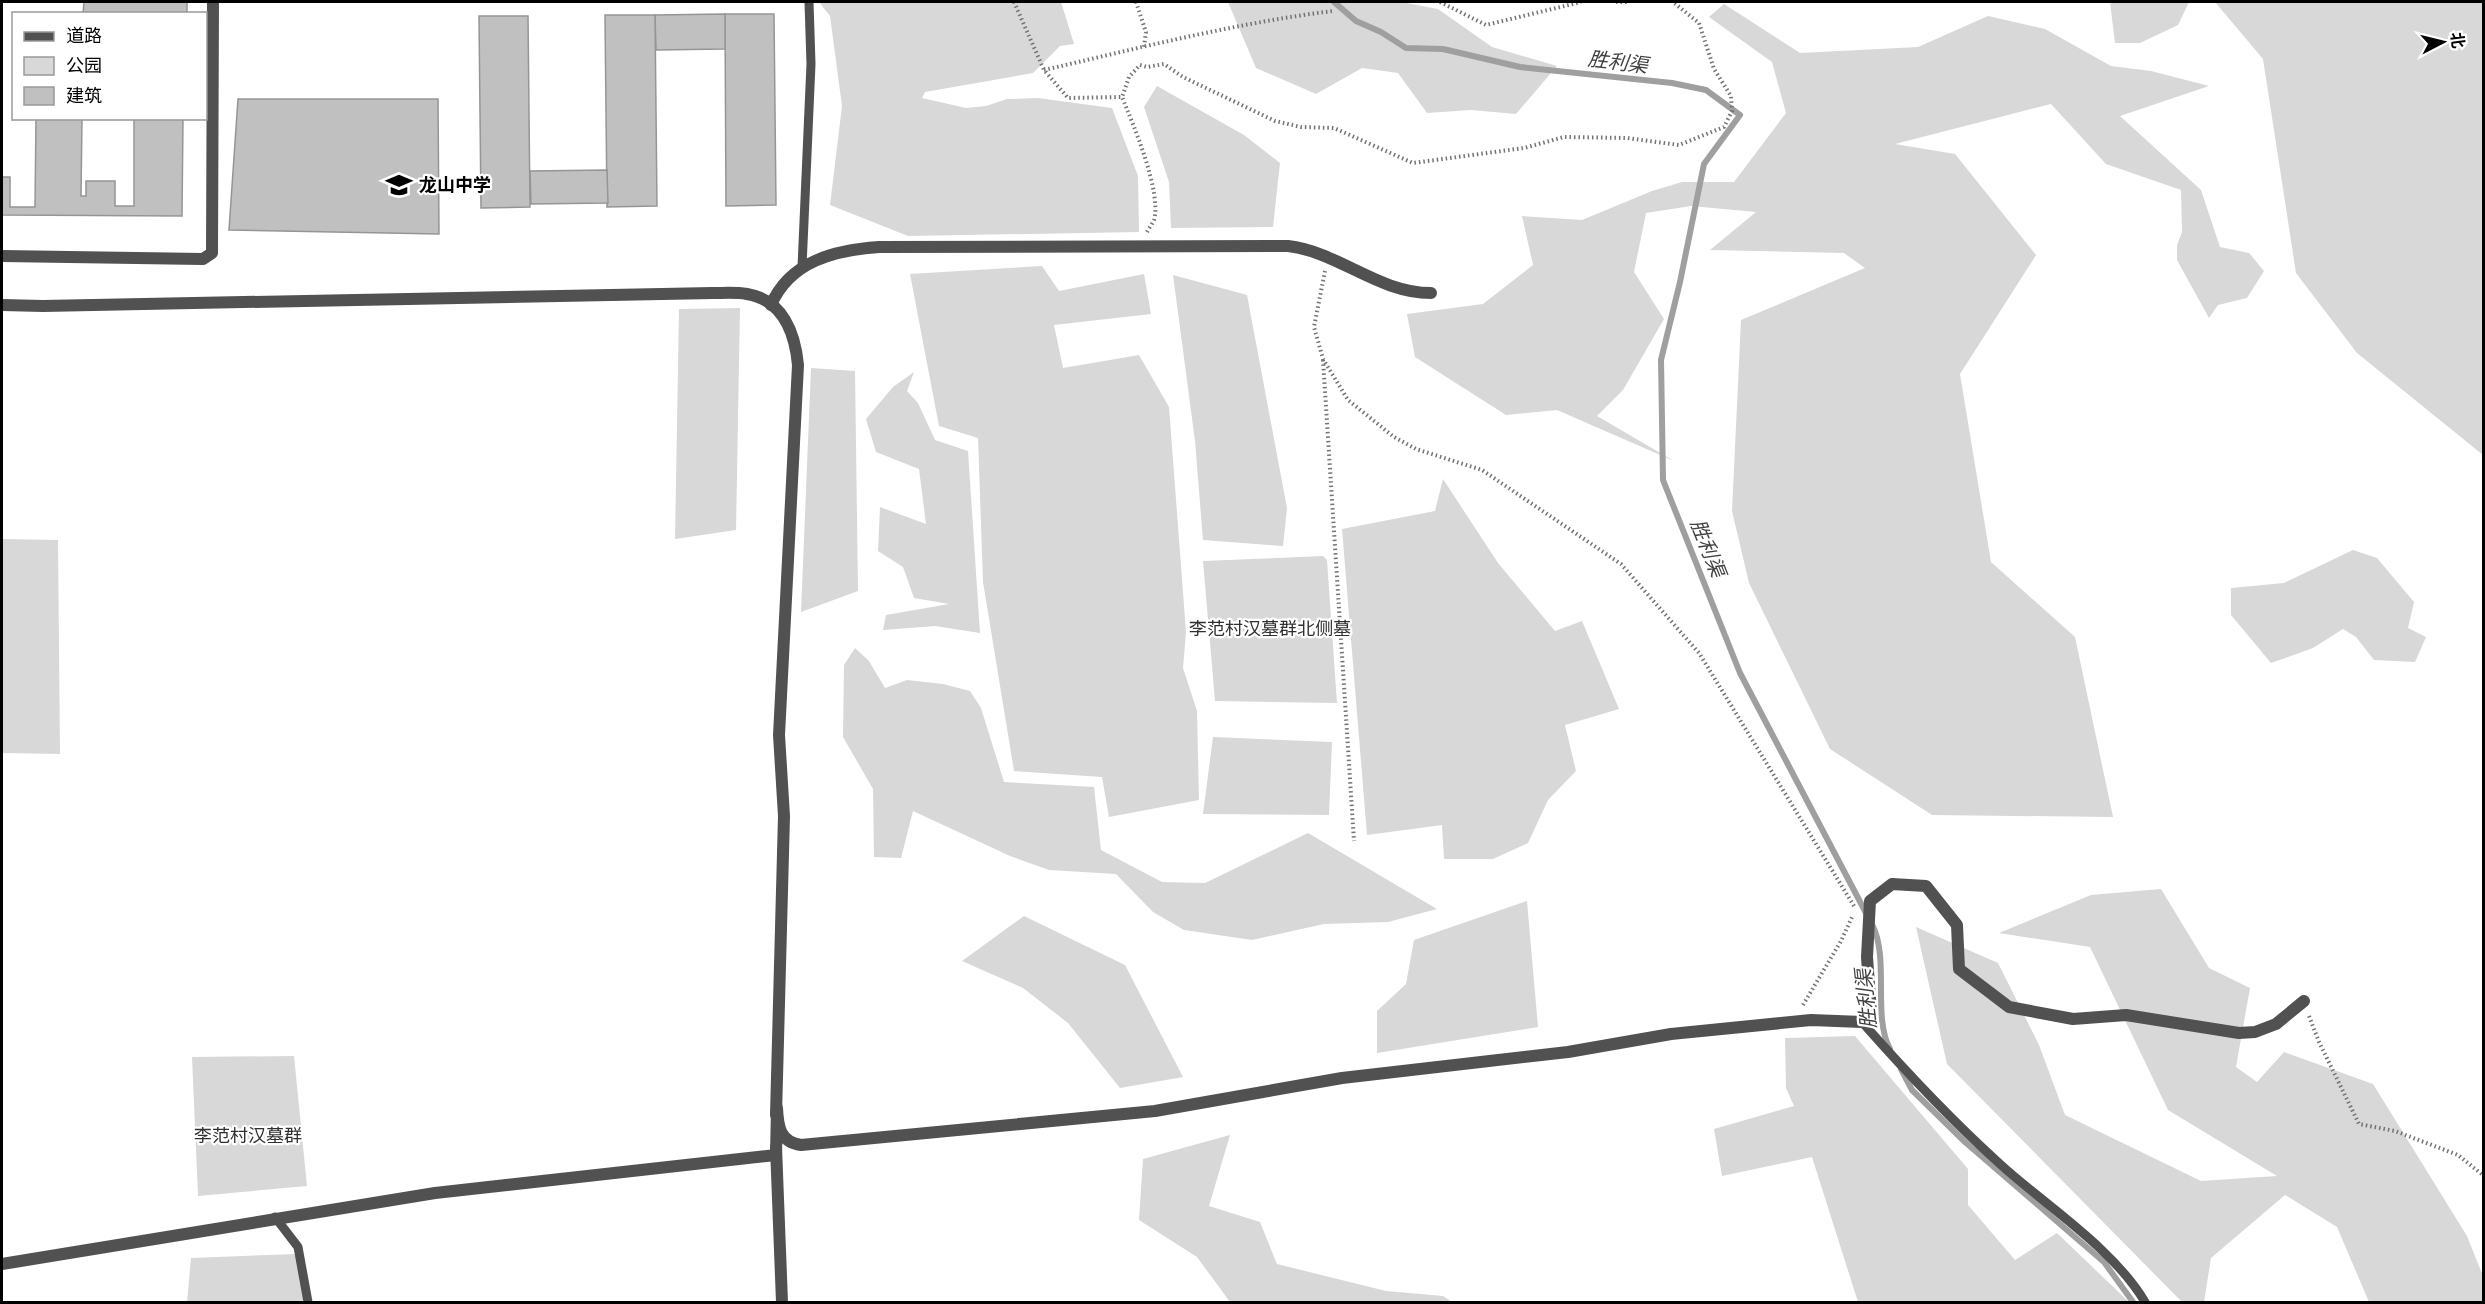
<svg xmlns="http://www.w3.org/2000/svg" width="2485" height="1304" viewBox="0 0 2485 1304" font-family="'Noto Sans','Noto Sans SC',sans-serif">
	<rect width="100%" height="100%" fill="#fff"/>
	<g fill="#d8d8d8">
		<polygon points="819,2 1061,2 1074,44 1060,46 1033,73 925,92 922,98 966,108 986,106 1007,99 1038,98 1112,108 1138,176 1139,232 908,236 830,205 842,106 830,16"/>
		<polygon points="1228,2 1401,2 1438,9 1492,47 1557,66 1516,114 1471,110 1427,113 1398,73 1362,68 1316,94 1256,68"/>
		<polygon points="2110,2 2189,2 2178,25 2140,43 2115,43"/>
		<polygon points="2215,2 2483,2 2483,455 2357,353 2296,273 2263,59"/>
		<polygon points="1724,4 1800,53 1918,47 1988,16 2045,29 2111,66 2151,71 2209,86 2120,116 2201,190 2220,247 2249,253 2264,271 2247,298 2218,305 2209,318 2177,260 2177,245 2182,232 2181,190 2106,164 2051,104 1895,144 1955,154 2036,255 1960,374 1991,562 2075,637 2113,817 1932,815 1830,749 1749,583 1732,511 1741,320 1865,268 1844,253 1710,250 1756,212 1691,206 1646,213 1634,272 1664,319 1623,390 1597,416 1674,461 1557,410 1506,415 1415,357 1407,314 1483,304 1533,265 1522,216 1582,220 1652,191 1682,182 1734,182 1786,113 1772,62 1709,17"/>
		<polygon points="1157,86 1244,135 1280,163 1273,227 1171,228 1169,182 1144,107"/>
		<polygon points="1042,266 1059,291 1144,274 1151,314 1054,325 1063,368 1139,355 1169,407 1186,632 1183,668 1197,711 1199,800 1109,817 1102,777 1014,771 983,582 978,438 939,426 910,274"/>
		<polygon points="1173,275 1247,295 1287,508 1283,546 1203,540 1195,441"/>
		<polygon points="740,308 736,530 675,539 679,309"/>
		<polygon points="811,368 855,371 858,591 801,612"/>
		<polygon points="914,372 907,391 918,403 935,440 968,451 980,633 935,626 883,630 886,615 949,604 914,598 903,567 878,551 880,507 926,524 919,469 876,452 866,419 893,387"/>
		<polygon points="1443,479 1498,563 1555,631 1582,621 1619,709 1565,725 1576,771 1548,800 1528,843 1493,859 1444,859 1442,825 1367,835 1342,529 1435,511"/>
		<polygon points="2,539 58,540 60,754 2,753"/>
		<polygon points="2353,550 2377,558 2414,602 2408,628 2426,637 2415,662 2374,660 2356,637 2343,629 2313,648 2271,663 2231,615 2231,588 2284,583"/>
		<polygon points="1323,556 1327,560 1337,703 1215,701 1203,561"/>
		<polygon points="855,648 869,661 885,688 907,680 943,684 970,691 981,708 1004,782 1094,787 1101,850 1162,882 1205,883 1308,833 1437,909 1388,922 1324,924 1252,940 1184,930 1153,912 1116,874 1049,870 1010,856 913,811 901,858 874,857 873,789 843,737 844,665"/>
		<polygon points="1213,737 1332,742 1329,815 1203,814"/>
		<polygon points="2161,889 2209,968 2250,988 2236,1067 2257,1082 2284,1052 2373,1084 2467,1236 2483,1276 2483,1302 2369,1302 2337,1227 2285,1195 2211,1258 2204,1302 2182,1302 1947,1064 1916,927 1998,963 2039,1045 2065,1115 2201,1181 2277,1176 2168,1110 2090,947 1999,933 2091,895"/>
		<polygon points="1527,901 1538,1027 1377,1053 1377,1011 1406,984 1414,940"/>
		<polygon points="1024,916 1125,965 1183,1077 1120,1088 1068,1023 1023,988 962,961"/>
		<polygon points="1855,1036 1968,1169 1968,1205 2015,1260 2057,1233 2129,1302 1858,1302 1812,1157 1722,1176 1714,1129 1794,1106 1786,1088 1785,1038"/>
		<polygon points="294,1056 307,1186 198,1196 192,1057"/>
		<polygon points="1230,1135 1209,1206 1260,1222 1277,1264 1386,1291 1443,1296 1452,1302 1230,1302 1197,1257 1139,1220 1143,1159"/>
		<polygon points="296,1254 305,1302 187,1302 191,1258"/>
	</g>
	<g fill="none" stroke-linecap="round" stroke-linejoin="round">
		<g stroke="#9f9f9f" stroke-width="6">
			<polyline points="1334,2 1356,21 1381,32 1406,48 1443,49 1520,67 1672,83 1706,90 1740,115 1704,164 1680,282 1661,360 1663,480 1740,673 1867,915"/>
			<path d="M1872,924C1890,959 1872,1016 1890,1049"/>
			<polyline points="1901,1069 1912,1090 1965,1142 2104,1262 2133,1302"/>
		</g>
	</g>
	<g fill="#c0c0c0" stroke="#959595" stroke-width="1.5">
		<polygon points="84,2 187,2 187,14 83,14"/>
		<polygon points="725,14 774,14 776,205 726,206"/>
		<polygon points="725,14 725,49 656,50 655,15"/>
		<polygon points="605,15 655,15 657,206 607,207"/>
		<polygon points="479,16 528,16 530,207 481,208"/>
		<polygon points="238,99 438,99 439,234 229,230"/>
		<polygon points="36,118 82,118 81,196 86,196 86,181 115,181 115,206 134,206 134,118 183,118 182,216 2,215 2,177 10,177 10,207 35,207"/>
		<polygon points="607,170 608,203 531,204 530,171"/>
	</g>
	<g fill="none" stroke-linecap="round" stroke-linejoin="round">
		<g stroke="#737373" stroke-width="4" stroke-dasharray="1.5 3" stroke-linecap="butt">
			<polyline points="1014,2 1044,70 1068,98 1122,97"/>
			<polyline points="1136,2 1146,32 1144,47"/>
			<polyline points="1440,2 1486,25 1581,2"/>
			<polyline points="1616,2 1629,2"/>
			<path d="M1044,70C1139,48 1236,23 1333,11"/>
			<path d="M1147,232C1149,228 1152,224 1154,220C1162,192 1133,124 1122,97L1129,77L1140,65L1147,67L1164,64L1183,77L1275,121L1301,127L1334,128L1413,163L1524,148L1564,137L1627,138L1679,145L1724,127L1732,111L1731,96L1714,69L1699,23L1673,2"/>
			<polyline points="1325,271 1314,327 1323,359 1348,400 1394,437 1416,449 1482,470 1621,564 1699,653 1854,906"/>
			<polyline points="1323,360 1354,841"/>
			<polyline points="1803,1005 1841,941 1853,915"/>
			<polyline points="2309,1016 2319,1042 2359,1124 2395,1131 2458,1155 2484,1176"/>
		</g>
		<g stroke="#515151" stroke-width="9">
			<polyline points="802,267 811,64 809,2"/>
			<path d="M1862,1022C1907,1073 1949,1118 2000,1164C2046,1206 2113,1248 2145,1302"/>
			<polyline points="275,1217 298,1247 308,1302"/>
		</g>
		<g stroke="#515151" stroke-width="12">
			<polyline points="2,256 203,259 212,253 213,2"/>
			<path d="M2,305L43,306L713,293C724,293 736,292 747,294C783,300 795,333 798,365L779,735L784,816L776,1115"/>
			<path d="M771,305C790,261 835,250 879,247L1288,246C1339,252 1378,293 1431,293"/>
			<polyline points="776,1147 782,1302"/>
			<path d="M2,1264L435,1193L776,1155L777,1108C778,1127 780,1142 801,1145L1155,1111L1342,1078L1568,1052L1671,1034L1811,1020L1862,1022L1871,1013L1867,957L1870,901L1892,884L1926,886L1957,925L1959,969L2009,1007L2073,1019L2126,1015L2239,1033L2255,1032L2276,1024L2304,1001"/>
		</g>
	</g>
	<defs>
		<g id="school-bare" transform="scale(2.07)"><path d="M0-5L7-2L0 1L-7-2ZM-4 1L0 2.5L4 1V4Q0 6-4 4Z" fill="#000" stroke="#fff" stroke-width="2.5" paint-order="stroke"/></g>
	</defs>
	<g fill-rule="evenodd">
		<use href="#school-bare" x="399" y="185"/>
	</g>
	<g text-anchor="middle" stroke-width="4.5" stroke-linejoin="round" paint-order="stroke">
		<g font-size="18" font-weight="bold" fill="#000" stroke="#fff" text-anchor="start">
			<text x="419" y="191">龙山中学</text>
		</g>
		<g font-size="18" fill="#2f2f2f" stroke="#fff">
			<text x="1270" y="635">李范村汉墓群北侧墓</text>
			<text x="248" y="1142">李范村汉墓群</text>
		</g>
		<g font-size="20" font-style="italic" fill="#404040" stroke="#fff">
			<text transform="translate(1618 62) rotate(7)" y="7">胜利渠</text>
			<text transform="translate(1708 548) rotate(68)" y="7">胜利渠</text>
			<text transform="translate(1866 999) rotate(-96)" y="7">胜利渠</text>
		</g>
	</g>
	<rect width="2485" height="1304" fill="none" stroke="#000000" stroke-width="6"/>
	<rect x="12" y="12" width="195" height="108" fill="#ffffff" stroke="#999999" stroke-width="1.5"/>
	<rect x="24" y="32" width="30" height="9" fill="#515151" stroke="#999999" stroke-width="1.5"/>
	<text x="66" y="42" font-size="18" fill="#000000">道路</text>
	<rect x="24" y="57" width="30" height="18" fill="#d8d8d8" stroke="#999999" stroke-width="1.5"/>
	<text x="66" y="72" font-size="18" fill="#000000">公园</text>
	<rect x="24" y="87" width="30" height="18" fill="#c0c0c0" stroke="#999999" stroke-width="1.5"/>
	<text x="66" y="102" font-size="18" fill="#000000">建筑</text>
	<g transform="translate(2443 42) rotate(83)" stroke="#ffffff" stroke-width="4.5" paint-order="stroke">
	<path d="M0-4.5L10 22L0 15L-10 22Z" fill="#000000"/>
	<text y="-9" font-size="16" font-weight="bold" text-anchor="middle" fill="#000000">北</text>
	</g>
</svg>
